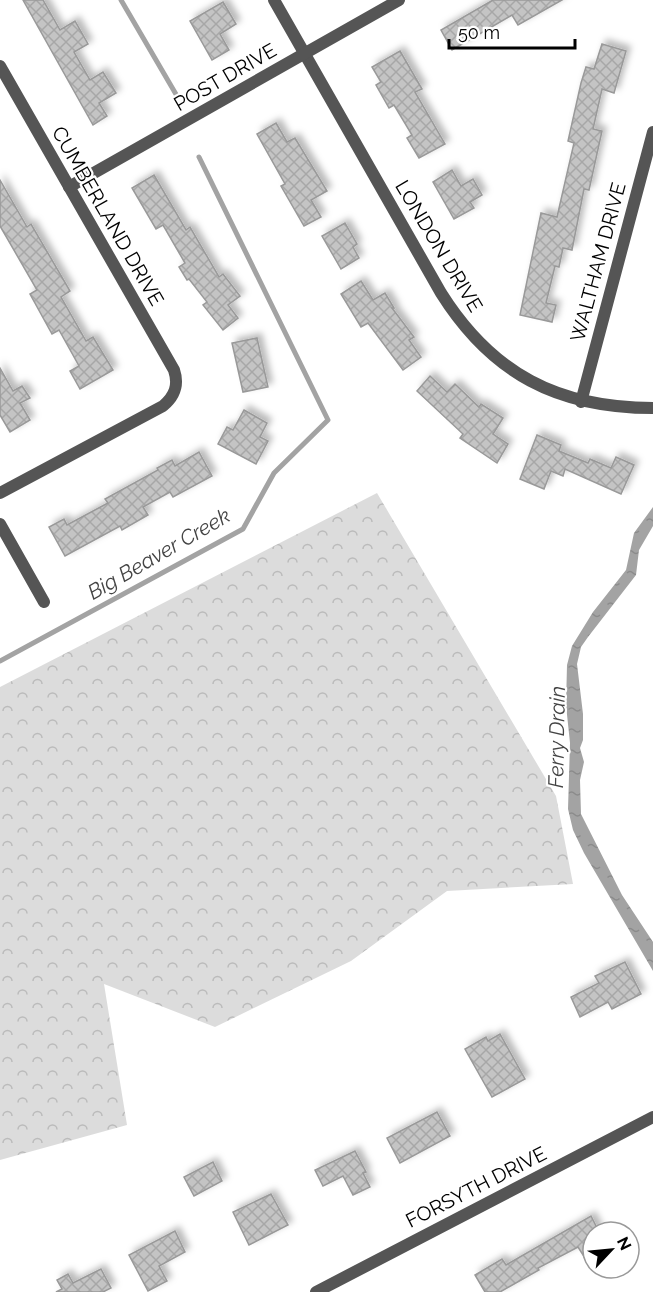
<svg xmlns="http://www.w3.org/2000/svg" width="653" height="1292" viewBox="0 0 653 1292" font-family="Raleway,sans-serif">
	<defs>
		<pattern id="forest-crowns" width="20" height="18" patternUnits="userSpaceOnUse" patternTransform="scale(1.5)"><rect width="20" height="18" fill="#dcdcdc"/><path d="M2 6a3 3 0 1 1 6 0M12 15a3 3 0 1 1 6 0" fill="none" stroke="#bbb"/></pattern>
		<pattern id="water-ripples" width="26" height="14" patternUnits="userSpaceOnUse" patternTransform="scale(1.5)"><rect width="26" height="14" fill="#a3a3a3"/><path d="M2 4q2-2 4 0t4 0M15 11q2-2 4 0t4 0" fill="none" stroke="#8b8b8b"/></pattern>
		<pattern id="building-cross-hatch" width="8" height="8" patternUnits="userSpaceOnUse" patternTransform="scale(1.5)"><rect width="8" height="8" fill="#c4c4c4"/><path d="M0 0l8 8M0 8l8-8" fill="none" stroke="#a7a7a7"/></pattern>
		<filter id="shadow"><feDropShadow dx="4.5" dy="-4.5" stdDeviation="3" flood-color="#0004"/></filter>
	</defs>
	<rect width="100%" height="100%" fill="#fff"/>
	<polygon fill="url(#forest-crowns)" points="377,493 556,796 573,884 447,891 351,961 215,1027 104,984 127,1125 0,1160 0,687"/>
	<polygon fill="url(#water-ripples)" points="653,507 653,526 639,550 636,575 588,637 581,647 577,664 583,714 583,740 580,748 584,762 580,780 581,814 622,895 653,942 653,971 584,853 573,830 568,809 570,743 566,705 567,665 572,646 593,612 626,570 634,533"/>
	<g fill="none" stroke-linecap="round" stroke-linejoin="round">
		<g stroke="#a3a3a3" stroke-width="5">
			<polyline points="121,0 177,96"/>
			<polyline points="0,661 243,529 274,473 328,420 199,157"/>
		</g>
	</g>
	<g fill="url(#building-cross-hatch)" stroke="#999" stroke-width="1.5" filter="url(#shadow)">
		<polygon points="23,0 43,0 60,30 75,21 88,44 74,52 90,80 103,72 116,93 99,103 107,116 93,125"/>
		<polygon points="493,0 562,0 518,25 512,15 452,50 441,30"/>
		<polygon points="223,2 236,24 220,34 229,50 212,60 190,21"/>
		<polygon points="602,44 626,51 614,93 602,89 593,129 602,131 589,190 584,189 572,250 563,248 559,267 555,266 546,303 556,305 552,322 520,315 541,213 557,217 574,143 568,141 581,83 586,67 594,69"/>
		<polygon points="400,51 422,89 415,92 445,144 419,158 407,138 412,135 394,105 389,108 376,85 381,82 372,67"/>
		<polygon points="276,123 287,142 295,138 327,191 311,200 321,217 304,226 281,186 285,184 257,134"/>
		<polygon points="452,170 461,186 473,179 482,195 470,202 474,208 454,219 433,182"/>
		<polygon points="154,175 186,230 190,227 219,277 223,274 240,296 228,305 238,318 223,330 203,305 207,302 189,279 187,280 179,267 185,263 163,225 156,229 132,188"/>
		<polygon points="0,180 27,227 31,224 70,291 61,297 86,341 93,337 113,370 80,389 70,371 79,366 59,330 52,334 30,294 37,290 0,226"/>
		<polygon points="345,223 357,244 353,247 359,258 341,269 322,236"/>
		<polygon points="361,281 373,300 385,293 394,308 392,308 414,337 409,340 421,357 403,370 368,323 361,327 341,294"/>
		<polygon points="257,338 268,387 243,392 232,343"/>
		<polygon points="0,368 13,391 22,386 30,398 20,403 30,420 10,432 0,415"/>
		<polygon points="430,376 447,392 455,384 479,407 481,404 503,418 493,434 508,444 497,463 460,438 463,434 417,391"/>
		<polygon points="244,410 267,423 260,437 268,441 256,464 218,444 227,427 233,430"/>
		<polygon points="537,435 561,445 559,451 588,463 590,459 611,468 616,457 634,465 621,494 565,469 563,476 551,471 544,489 520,479"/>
		<polygon points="199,452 212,476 173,497 170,492 143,507 148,515 122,530 120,526 65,556 49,527 64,519 67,525 108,503 105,499 158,470 157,468 172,460 175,466"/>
		<polygon points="625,962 641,994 612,1009 608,1002 580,1017 571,997 599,983 595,976"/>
		<polygon points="500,1034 525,1079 492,1097 465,1049 486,1037 488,1041"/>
		<polygon points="437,1112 450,1136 400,1163 387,1138"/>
		<polygon points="355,1151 366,1172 363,1173 370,1187 353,1195 343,1176 323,1186 315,1170"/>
		<polygon points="213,1162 222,1181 194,1196 184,1177"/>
		<polygon points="271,1194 288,1225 249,1245 233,1212"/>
		<polygon points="591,1216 599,1232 593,1232 593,1249 583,1255 578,1247 538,1268 539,1270 500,1292 485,1292 475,1275 502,1259 506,1265"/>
		<polygon points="175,1231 185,1252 159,1266 167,1281 148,1291 129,1255"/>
		<polygon points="101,1269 111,1288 103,1292 56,1292 62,1289 57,1280 68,1274 73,1283"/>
	</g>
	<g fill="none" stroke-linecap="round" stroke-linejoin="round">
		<g stroke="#555" stroke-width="12">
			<path d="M274,0L441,293C492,374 558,408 653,408"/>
			<path d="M0,66L174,370C179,385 175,396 163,406L0,493"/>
			<polyline points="69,187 399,0"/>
			<polyline points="581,402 653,132"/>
			<polyline points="0,524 44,602"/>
			<polyline points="316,1292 653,1117"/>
		</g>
	</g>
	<g text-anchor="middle" stroke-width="4.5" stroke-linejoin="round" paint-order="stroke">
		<g font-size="20" fill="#000" stroke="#fff">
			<text transform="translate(225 77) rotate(-30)" y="7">POST DRIVE</text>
			<text transform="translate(108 216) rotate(60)" y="7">CUMBERLAND DRIVE</text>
			<text transform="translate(439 246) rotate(59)" y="7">LONDON DRIVE</text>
			<text transform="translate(598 262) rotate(-75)" y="7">WALTHAM DRIVE</text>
			<text transform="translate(476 1187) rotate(-27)" y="7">FORSYTH DRIVE</text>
		</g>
		<g font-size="21" font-style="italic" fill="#444" stroke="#fff">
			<text transform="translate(159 554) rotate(-30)" y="7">Big Beaver Creek</text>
			<text transform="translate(557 737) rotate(-89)" y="7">Ferry Drain</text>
		</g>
	</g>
	<g transform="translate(611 1250) rotate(64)"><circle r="28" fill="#ffffff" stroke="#999999" stroke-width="1.5"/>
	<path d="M0-4.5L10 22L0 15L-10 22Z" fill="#000000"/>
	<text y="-9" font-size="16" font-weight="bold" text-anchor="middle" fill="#000000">N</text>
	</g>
	<path d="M449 39v9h126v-9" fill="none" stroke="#000000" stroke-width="3"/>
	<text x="458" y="39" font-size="18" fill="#000000" stroke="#ffffff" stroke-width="4.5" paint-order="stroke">50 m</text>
</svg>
